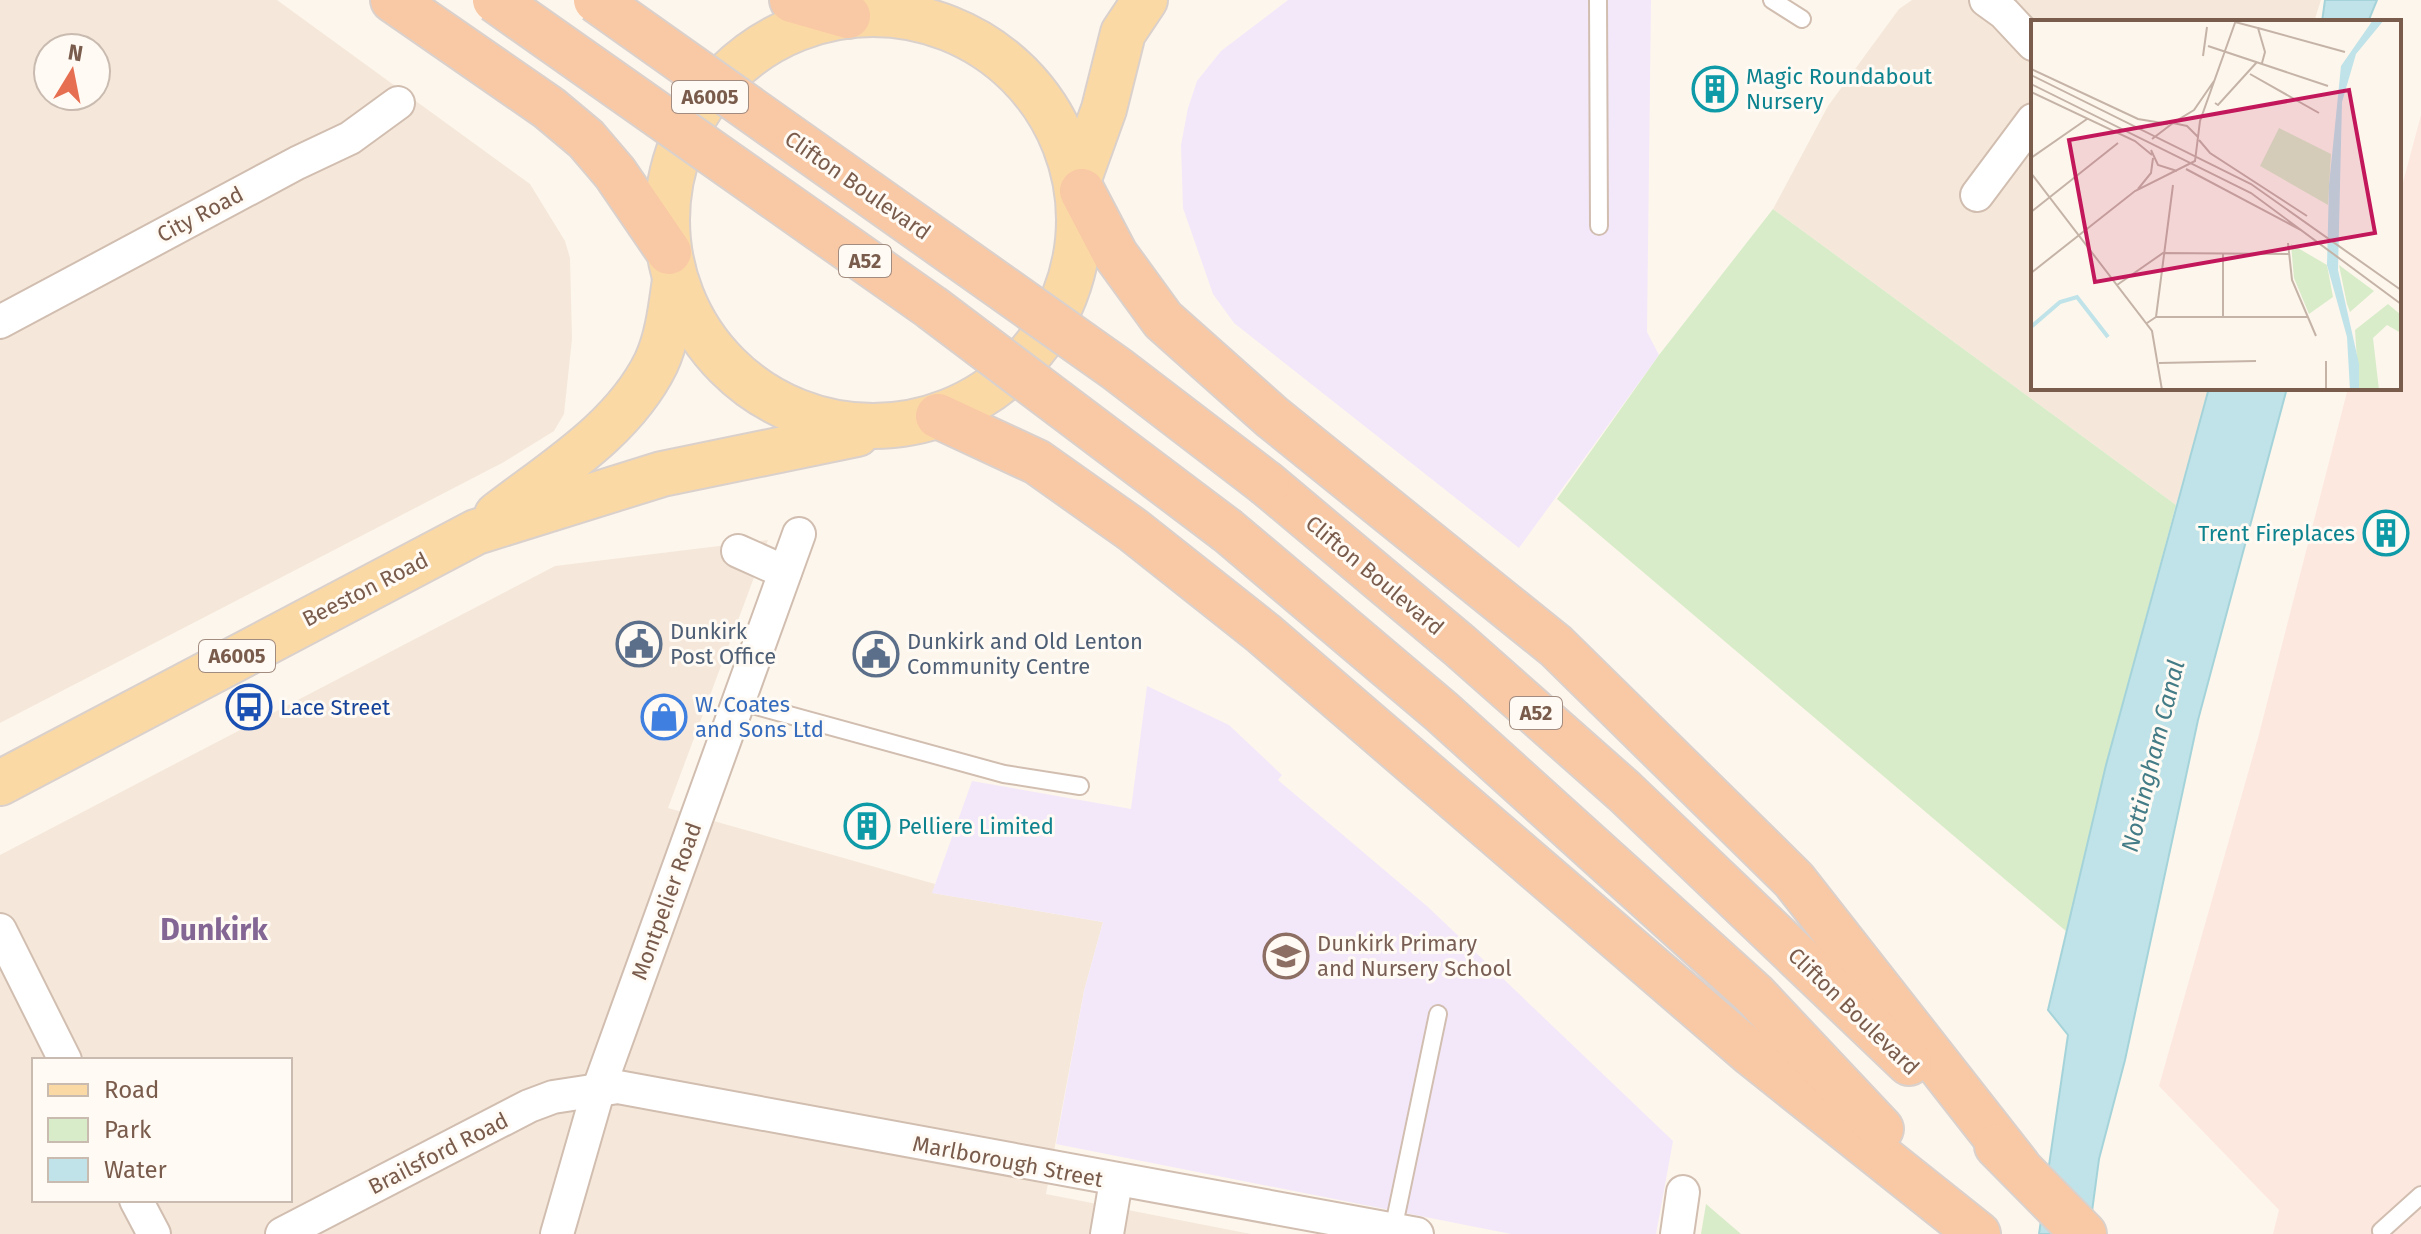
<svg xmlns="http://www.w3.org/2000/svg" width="2421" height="1234" viewBox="0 0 2421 1234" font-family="'Fira Sans',sans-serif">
	<rect width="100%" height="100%" fill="#fdf6ec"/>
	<g fill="#f5e8da" fill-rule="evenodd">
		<path d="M0,0H277L530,184L565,241L570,258L572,339L564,414L554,431L504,462L0,723ZM48,48H96V96H48Z"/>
		<polygon points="1912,0 2321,0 2314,22 2033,22 2033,388 2209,388 2176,505 1773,209 1828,106 1899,9"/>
		<path d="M768,540L668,808L935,884L933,893L1103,922L1084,991L1046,1194L1251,1234H0V855L555,566ZM34,1060H290V1200H34Z"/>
	</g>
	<polygon fill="#fde8e0" points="2421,115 2421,1234 2273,1234 2279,1210 2159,1086 2258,738 2348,388 2399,388 2399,197"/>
	<g fill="#f3e8fa">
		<polygon points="1288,0 1651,0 1647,332 1659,355 1519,548 1234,323 1213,294 1183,208 1181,145 1188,108 1197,81 1221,51"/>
		<polygon points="1147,686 1229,725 1282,775 1278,780 1428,907 1673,1141 1656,1234 1511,1234 1056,1144 1084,991 1103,922 932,893 972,781 1131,809"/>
	</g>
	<g fill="#d8ecc9">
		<polygon points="1773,209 2176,505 2106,765 2067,932 1557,499 1659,355"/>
		<polygon points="1706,1204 1741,1234 1701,1234"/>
	</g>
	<g fill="#bfe3e8" stroke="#a5d3da" stroke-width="2">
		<polygon points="2325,0 2377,0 2368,22 2322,22"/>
		<polygon points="2209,388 2287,388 2198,720 2125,1060 2099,1159 2089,1234 2039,1234 2068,1035 2048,1010 2106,765"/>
	</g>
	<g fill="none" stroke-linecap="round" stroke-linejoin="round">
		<g stroke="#d1beb0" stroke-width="20">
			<g id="service">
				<polyline points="1598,0 1599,226"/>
				<polyline points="1772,0 1802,19"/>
				<polyline points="738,701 1004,774 1080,786"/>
				<polyline points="1393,1230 1438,1014"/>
				<polyline points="2382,1234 2381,1231 2421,1195"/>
			</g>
		</g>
		<g stroke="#d1beb0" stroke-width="36">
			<g id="minor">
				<polyline points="1986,0 2004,13 2033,44"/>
				<polyline points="1977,195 2033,120"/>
				<polyline points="0,322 297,163 350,138 398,103"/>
				<polyline points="738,551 785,572"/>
				<polyline points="0,930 65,1060"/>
				<polyline points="136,1200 154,1234"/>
				<polyline points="282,1234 529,1106 553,1097 618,1087 1417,1234"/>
				<polyline points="557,1234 599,1088 799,534"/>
				<polyline points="1107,1234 1116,1181"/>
				<polyline points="1677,1234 1683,1192"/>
			</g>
		</g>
		<g stroke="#dad1cd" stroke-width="48">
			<g id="primary">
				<circle cx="873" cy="220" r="206"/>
				<polyline points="1081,173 1104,109 1123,33 1145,0"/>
				<path d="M497,515C554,471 623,430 656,363C668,337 671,308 675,280"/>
				<polyline points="0,783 476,532 662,474 857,434"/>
			</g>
		</g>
		<g stroke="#dad1cd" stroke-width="48">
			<g id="trunk">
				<polyline points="393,0 549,108 586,139 615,173 669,252"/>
				<polyline points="792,0 848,16"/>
				<polyline points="1082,191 1115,254 1163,320 1272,417 1556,646 1794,880 2018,1166"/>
				<polyline points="938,416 1037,462 1133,530 1263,633 1752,1054 1978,1234"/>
				<polyline points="1267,484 1459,645 1624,791 1909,1063"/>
				<polyline points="1228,531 1442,712 1754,994 1881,1129"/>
				<polyline points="1997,1146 2084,1234"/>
			</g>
		</g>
		<use href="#service" stroke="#fff" stroke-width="16"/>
		<use href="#minor" stroke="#fff" stroke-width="32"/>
		<use href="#primary" stroke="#fbd9a5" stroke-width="44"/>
		<use href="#trunk" stroke="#f9c8a4" stroke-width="44"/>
		<g stroke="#dad1cd" stroke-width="48" stroke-linecap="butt">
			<g id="trunk-bridge">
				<polyline points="495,0 931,307 1228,531"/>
				<polyline points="596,0 1117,369 1267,484"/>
			</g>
		</g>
		<use href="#trunk-bridge" stroke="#f9c8a4" stroke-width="44"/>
	</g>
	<defs>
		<g id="building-ring" transform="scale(2.3)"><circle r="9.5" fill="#fffaf3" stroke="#0f9aa8" stroke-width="1.5"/><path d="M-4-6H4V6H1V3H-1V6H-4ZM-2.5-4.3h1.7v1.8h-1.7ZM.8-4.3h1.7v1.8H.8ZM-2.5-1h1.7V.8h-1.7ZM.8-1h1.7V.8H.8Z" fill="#0f9aa8"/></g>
		<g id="civic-ring" transform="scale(2.3)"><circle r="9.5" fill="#fffaf3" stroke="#5c6f8a" stroke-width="1.5"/><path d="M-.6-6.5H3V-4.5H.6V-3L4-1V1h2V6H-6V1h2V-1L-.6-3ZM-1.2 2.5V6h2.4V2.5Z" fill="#5c6f8a"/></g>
		<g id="bus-ring" transform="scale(2.3)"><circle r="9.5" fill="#fffaf3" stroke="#1a4fb4" stroke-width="1.5"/><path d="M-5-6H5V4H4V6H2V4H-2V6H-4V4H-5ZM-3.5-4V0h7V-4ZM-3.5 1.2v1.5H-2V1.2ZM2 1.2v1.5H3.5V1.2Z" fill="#1a4fb4"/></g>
		<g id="shop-ring" transform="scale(2.3)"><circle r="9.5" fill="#fffaf3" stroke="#3f7fe0" stroke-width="1.5"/><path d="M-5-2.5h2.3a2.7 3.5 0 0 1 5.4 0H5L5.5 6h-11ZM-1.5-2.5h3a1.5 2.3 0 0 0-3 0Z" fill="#3f7fe0"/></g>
		<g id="school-ring" transform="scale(2.3)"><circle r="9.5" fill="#fffaf3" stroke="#8d6e63" stroke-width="1.5"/><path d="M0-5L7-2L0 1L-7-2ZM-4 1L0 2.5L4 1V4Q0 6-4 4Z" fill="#8d6e63"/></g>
	</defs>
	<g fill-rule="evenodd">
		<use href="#building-ring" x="1715" y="89"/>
		<use href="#building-ring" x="2386" y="533"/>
		<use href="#civic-ring" x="639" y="644"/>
		<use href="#civic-ring" x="876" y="654"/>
		<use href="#bus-ring" x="249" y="707"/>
		<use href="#shop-ring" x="664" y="717"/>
		<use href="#building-ring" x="867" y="826"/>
		<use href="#school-ring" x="1286" y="956"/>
	</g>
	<g text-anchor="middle" stroke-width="6" stroke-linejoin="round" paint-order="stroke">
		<g fill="#fffaf3" stroke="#a28b7f" stroke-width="2">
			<rect x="672" y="81" width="76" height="32" rx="6"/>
			<rect x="839" y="245" width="52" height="32" rx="6"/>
			<rect x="199" y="640" width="76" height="32" rx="6"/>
			<rect x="1510" y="697" width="52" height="32" rx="6"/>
		</g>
		<g font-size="20" font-weight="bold" fill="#7a5c4d">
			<text x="710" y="104">A6005</text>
			<text x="865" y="268">A52</text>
			<text x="237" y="663">A6005</text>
			<text x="1536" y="720">A52</text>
		</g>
		<g font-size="22" fill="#0d838f" stroke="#fffaf3" text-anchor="start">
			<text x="1746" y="84">Magic Roundabout<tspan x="1746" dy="25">Nursery</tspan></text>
			<text x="2355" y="541" text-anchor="end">Trent Fireplaces</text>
			<text x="898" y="834">Pelliere Limited</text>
		</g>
		<g font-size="22" fill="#7a5c4d" stroke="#fffaf3">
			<text transform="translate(858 185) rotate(35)" y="8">Clifton Boulevard</text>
			<text transform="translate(200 214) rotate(-28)" y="8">City Road</text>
			<text transform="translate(1375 575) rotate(40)" y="8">Clifton Boulevard</text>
			<text transform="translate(365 589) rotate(-27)" y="8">Beeston Road</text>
			<text transform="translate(666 901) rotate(-70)" y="8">Montpelier Road</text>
			<text transform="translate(1854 1011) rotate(44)" y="8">Clifton Boulevard</text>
			<text transform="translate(438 1153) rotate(-27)" y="8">Brailsford Road</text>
			<text transform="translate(1008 1161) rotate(11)" y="8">Marlborough Street</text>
		</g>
		<g font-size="22" fill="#4e5e75" stroke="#fffaf3" text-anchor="start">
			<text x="670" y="639">Dunkirk<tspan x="670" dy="25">Post Office</tspan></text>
			<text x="907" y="649">Dunkirk and Old Lenton<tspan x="907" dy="25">Community Centre</tspan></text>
		</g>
		<g font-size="22" fill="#366cbe" stroke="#fffaf3" text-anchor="start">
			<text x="695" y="712">W. Coates<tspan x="695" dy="25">and Sons Ltd</tspan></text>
		</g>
		<g font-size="22" fill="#164399" stroke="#fffaf3" text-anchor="start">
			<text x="280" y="715">Lace Street</text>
		</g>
		<g font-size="22" fill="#785e54" stroke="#fffaf3" text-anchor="start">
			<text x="1317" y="951">Dunkirk Primary<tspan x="1317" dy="25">and Nursery School</tspan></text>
		</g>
		<g font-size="24" font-style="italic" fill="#437c86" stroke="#fffaf3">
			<text transform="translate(2153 756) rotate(-76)" y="8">Nottingham Canal</text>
		</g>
		<g font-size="30" font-weight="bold" fill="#846695" stroke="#fffaf3">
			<text x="214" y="940">Dunkirk</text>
		</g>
	</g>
	<g transform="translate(2031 20)">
		<rect width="370" height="370" fill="#fdf6ec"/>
		<path d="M248,108L300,134L297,185L229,146ZM260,224L296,245L302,277L278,294L263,258ZM308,245L343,271L319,292L316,284ZM357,284L370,295V313L356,305L342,318L348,370H328L324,310Z" fill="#d8ecc9"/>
		<path d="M342,0H353L325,34L311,82L307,250L328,344V370H319L316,317L296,245L298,165L310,46Z" fill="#bfe3e8"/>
		<path fill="none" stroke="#bfe3e8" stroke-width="4" d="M0,307L29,282L46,277L77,317"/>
		<path fill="none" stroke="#c5b3a7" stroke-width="2" d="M204,2L227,8L234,32L231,43M227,8L314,32M177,26L297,66M172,36L176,7M0,49L107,99L137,104M219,54L288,93M0,55L220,164L370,270M0,64L220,173L370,284M0,72L104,121L121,135M184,83L187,85L226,42M145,101L163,90L183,61M121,119L142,103L156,106L167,117M168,120L179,133L276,196M120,130L127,145L146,151M0,138L56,99M155,149L270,210M0,153L121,311L131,370M107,169L120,153L122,138M0,192L87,123M257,223L261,260L285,316M0,253L104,171L164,141L169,101L205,0M86,265L132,233L258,234M125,297H277M192,297V234M116,303L125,297L142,165M128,343L225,341M295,370V341"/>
		<path fill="#c2185b" fill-opacity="0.15" stroke="#c2185b" stroke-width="4" d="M318,70L344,213L64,262L38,120Z"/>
		<rect width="370" height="370" fill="none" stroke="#7a5c4d" stroke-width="4"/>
	</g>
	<rect x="32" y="1058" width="260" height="144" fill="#fffaf3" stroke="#cabbb1" stroke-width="2"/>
	<rect x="48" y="1084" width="40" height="12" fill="#fbd9a5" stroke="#cabbb1" stroke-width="2"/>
	<text x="104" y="1098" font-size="24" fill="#7a5c4d">Road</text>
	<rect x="48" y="1118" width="40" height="24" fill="#d8ecc9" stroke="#cabbb1" stroke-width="2"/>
	<text x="104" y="1138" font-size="24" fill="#7a5c4d">Park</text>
	<rect x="48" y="1158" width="40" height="24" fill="#bfe3e8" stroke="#cabbb1" stroke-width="2"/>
	<text x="104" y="1178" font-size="24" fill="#7a5c4d">Water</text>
	<g transform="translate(72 72) rotate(10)"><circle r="38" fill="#fffaf3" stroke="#cabbb1" stroke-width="2"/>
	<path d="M0-6L14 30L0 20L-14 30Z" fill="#e76f51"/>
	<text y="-12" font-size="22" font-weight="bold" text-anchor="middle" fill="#7a5c4d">N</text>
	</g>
</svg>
